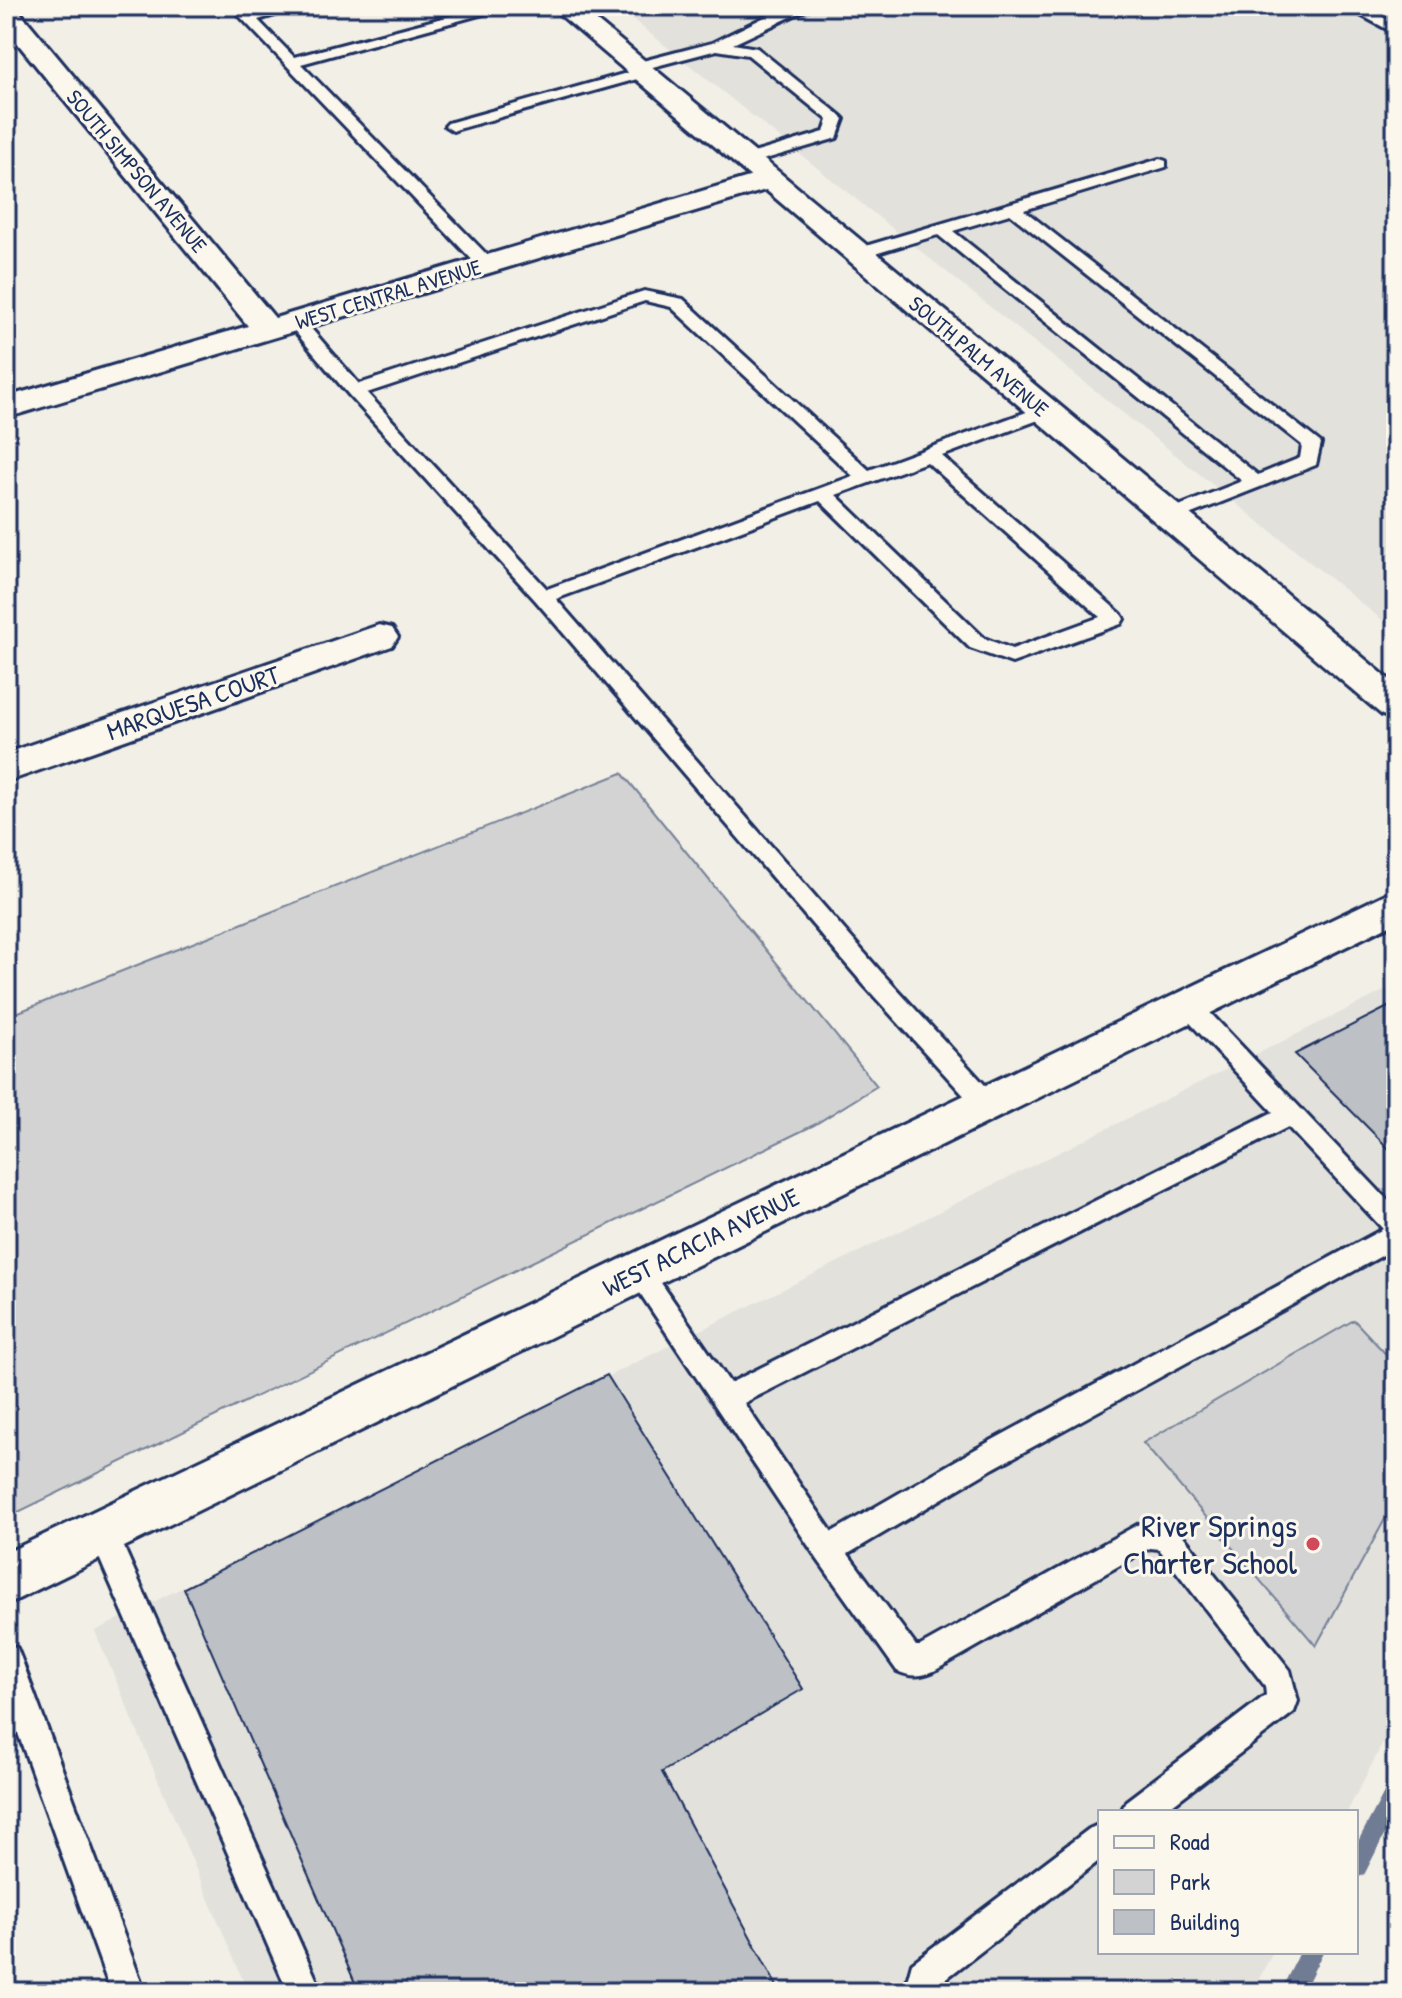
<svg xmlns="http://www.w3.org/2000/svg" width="1402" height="1998" viewBox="0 0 1402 1998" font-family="'Patrick Hand',sans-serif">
	<rect width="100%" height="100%" fill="#f2efe6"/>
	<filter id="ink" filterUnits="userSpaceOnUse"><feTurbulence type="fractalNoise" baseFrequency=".0125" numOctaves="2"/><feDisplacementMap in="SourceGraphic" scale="16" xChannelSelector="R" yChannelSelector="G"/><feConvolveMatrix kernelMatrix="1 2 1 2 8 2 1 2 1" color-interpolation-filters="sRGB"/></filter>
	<g filter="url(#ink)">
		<g fill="#e2e1dc">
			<polygon points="616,6 1396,6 1396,631 979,298"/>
			<polygon points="1396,985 1396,1718 1347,1812 1100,1812 1100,1952 1273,1952 1252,1992 248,1992 95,1631"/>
		</g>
		<g fill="#d2d3d2" stroke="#768198" stroke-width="2">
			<polygon points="622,773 877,1086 814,1125 6,1518 6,1017"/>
			<polygon points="1354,1320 1396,1365 1396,1499 1316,1646 1143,1443"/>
		</g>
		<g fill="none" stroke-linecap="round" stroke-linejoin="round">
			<g fill="#707b93" fill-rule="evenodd">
				<polygon points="1396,1779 1396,1812 1364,1875 1356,1878 1356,1845 1389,1783"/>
				<polygon points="1300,1952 1323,1952 1303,1992 1280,1992"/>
			</g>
		</g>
		<g fill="#bdc0c4" stroke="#1b2f5e" stroke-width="2">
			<polygon points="1396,1003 1396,1156 1295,1054"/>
			<polygon points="607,1375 803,1689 662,1772 780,1992 359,1992 184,1588"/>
		</g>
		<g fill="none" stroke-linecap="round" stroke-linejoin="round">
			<g stroke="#1b2f5e" stroke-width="6">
				<g id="lane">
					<polygon points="230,6 245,6 252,13 280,6 305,6 258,20 294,57 488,6 512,6 301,64 492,260 494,264 492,268 480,268"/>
					<polygon points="814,6 733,44 757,48 841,116 844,119 837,138 752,163 740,163 740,157 824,132 828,120 748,55 717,50 645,69 651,73 648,76 458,129 453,131 445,126 448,123 634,71 629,67 631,64 712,43 785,7"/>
					<polygon points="1344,6 1362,6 1396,24 1396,34"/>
					<path d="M1160,159L1166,161V167L1024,210L1321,443L1316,465L1171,522L1161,516L1164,512L1242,481L938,235L858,259L850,254L852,250ZM1010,214L1302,445L1300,458L1258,475L953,231Z"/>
					<path d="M644,291L683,299L869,470L1040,407L1046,406L1055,411L1052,415L942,456L1121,614L1124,619L1121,624L1012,663L970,648L820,501L556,599L881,972L995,1096L999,1103L995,1110L986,1113L977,1110L864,985L536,601L349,395L287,322L290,318H302L359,384ZM645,301L671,307L853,476L547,589L367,393ZM927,462L1100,617L1012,649L984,638L836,495Z"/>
					<path d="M1188,996L1197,999L1396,1209V1248L994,1468L848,1554L916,1646H920L1137,1525L1147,1521L1177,1528L1290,1670L1298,1701L1294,1712L1163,1812H1121L1126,1801L1266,1695L1265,1686L1159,1549L1150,1548L934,1671C920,1677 911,1677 897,1671L818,1560L626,1272L630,1264L639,1261L648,1264L730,1383L1273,1112L1179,1011L1176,1005L1179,999ZM1288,1127L1383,1229L974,1450L832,1532L744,1403Z"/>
					<polygon points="103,1519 113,1523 322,1992 288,1992 88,1532 93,1523"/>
					<polygon points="6,1643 17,1648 21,1658 145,1992 111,1992 6,1700"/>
					<polygon points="1100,1824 1100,1860 939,1984 938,1992 904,1992 912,1963 1089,1829"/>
				</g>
			</g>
			<g stroke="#1b2f5e" stroke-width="6">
				<g id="street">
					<polygon points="6,6 15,6 275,318 759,174 769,171 779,174 784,180 779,186 6,418 6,397 248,326 6,29"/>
					<polygon points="379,625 392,628 398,637 392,646 6,782 6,753"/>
				</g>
			</g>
			<g stroke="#1b2f5e" stroke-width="6">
				<g id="secondary">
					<polygon points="550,6 579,6 1396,685 1396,719 1382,715"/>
					<polygon points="1396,889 1396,922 6,1605 6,1553"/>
				</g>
			</g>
			<use href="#lane" fill="#fbf7ec" fill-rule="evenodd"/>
			<use href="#street" fill="#fbf7ec" fill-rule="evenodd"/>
			<use href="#secondary" fill="#fbf7ec" fill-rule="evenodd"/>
		</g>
	</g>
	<circle fill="#d1495b" stroke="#fbf7ec" stroke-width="3" cx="1313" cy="1544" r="8"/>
	<g text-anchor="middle" stroke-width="6" stroke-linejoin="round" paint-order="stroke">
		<g font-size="22" fill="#1b2f5e" stroke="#fbf7ec">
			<text transform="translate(137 171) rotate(50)" y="8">SOUTH SIMPSON AVENUE</text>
			<text transform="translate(388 294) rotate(-17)" y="8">WEST CENTRAL AVENUE</text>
			<text transform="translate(979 356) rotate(40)" y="8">SOUTH PALM AVENUE</text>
		</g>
		<g font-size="26" fill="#1b2f5e" stroke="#fbf7ec">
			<text transform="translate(193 703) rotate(-19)" y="9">MARQUESA COURT</text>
			<text transform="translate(701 1242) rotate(-26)" y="9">WEST ACACIA AVENUE</text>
		</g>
		<g font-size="32" fill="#1b2f5e" stroke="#fbf7ec" text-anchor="end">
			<text x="1297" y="1537">River Springs<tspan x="1297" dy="37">Charter School</tspan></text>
		</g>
	</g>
	<rect width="1402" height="1998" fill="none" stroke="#fbf7ec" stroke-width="32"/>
	<rect x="16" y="16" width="1370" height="1966" fill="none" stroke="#1b2f5e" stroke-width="3" filter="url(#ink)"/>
	<rect x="1098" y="1810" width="260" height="144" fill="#fbf7ec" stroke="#a1a7b3" stroke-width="2"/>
	<rect x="1114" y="1836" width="40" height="12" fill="#fbf7ec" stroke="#a1a7b3" stroke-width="2"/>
	<text x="1170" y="1850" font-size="24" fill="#1b2f5e">Road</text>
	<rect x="1114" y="1870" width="40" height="24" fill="#d2d3d2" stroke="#a1a7b3" stroke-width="2"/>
	<text x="1170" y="1890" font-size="24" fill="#1b2f5e">Park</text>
	<rect x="1114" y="1910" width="40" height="24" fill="#bdc0c4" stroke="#a1a7b3" stroke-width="2"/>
	<text x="1170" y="1930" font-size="24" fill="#1b2f5e">Building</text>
</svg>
